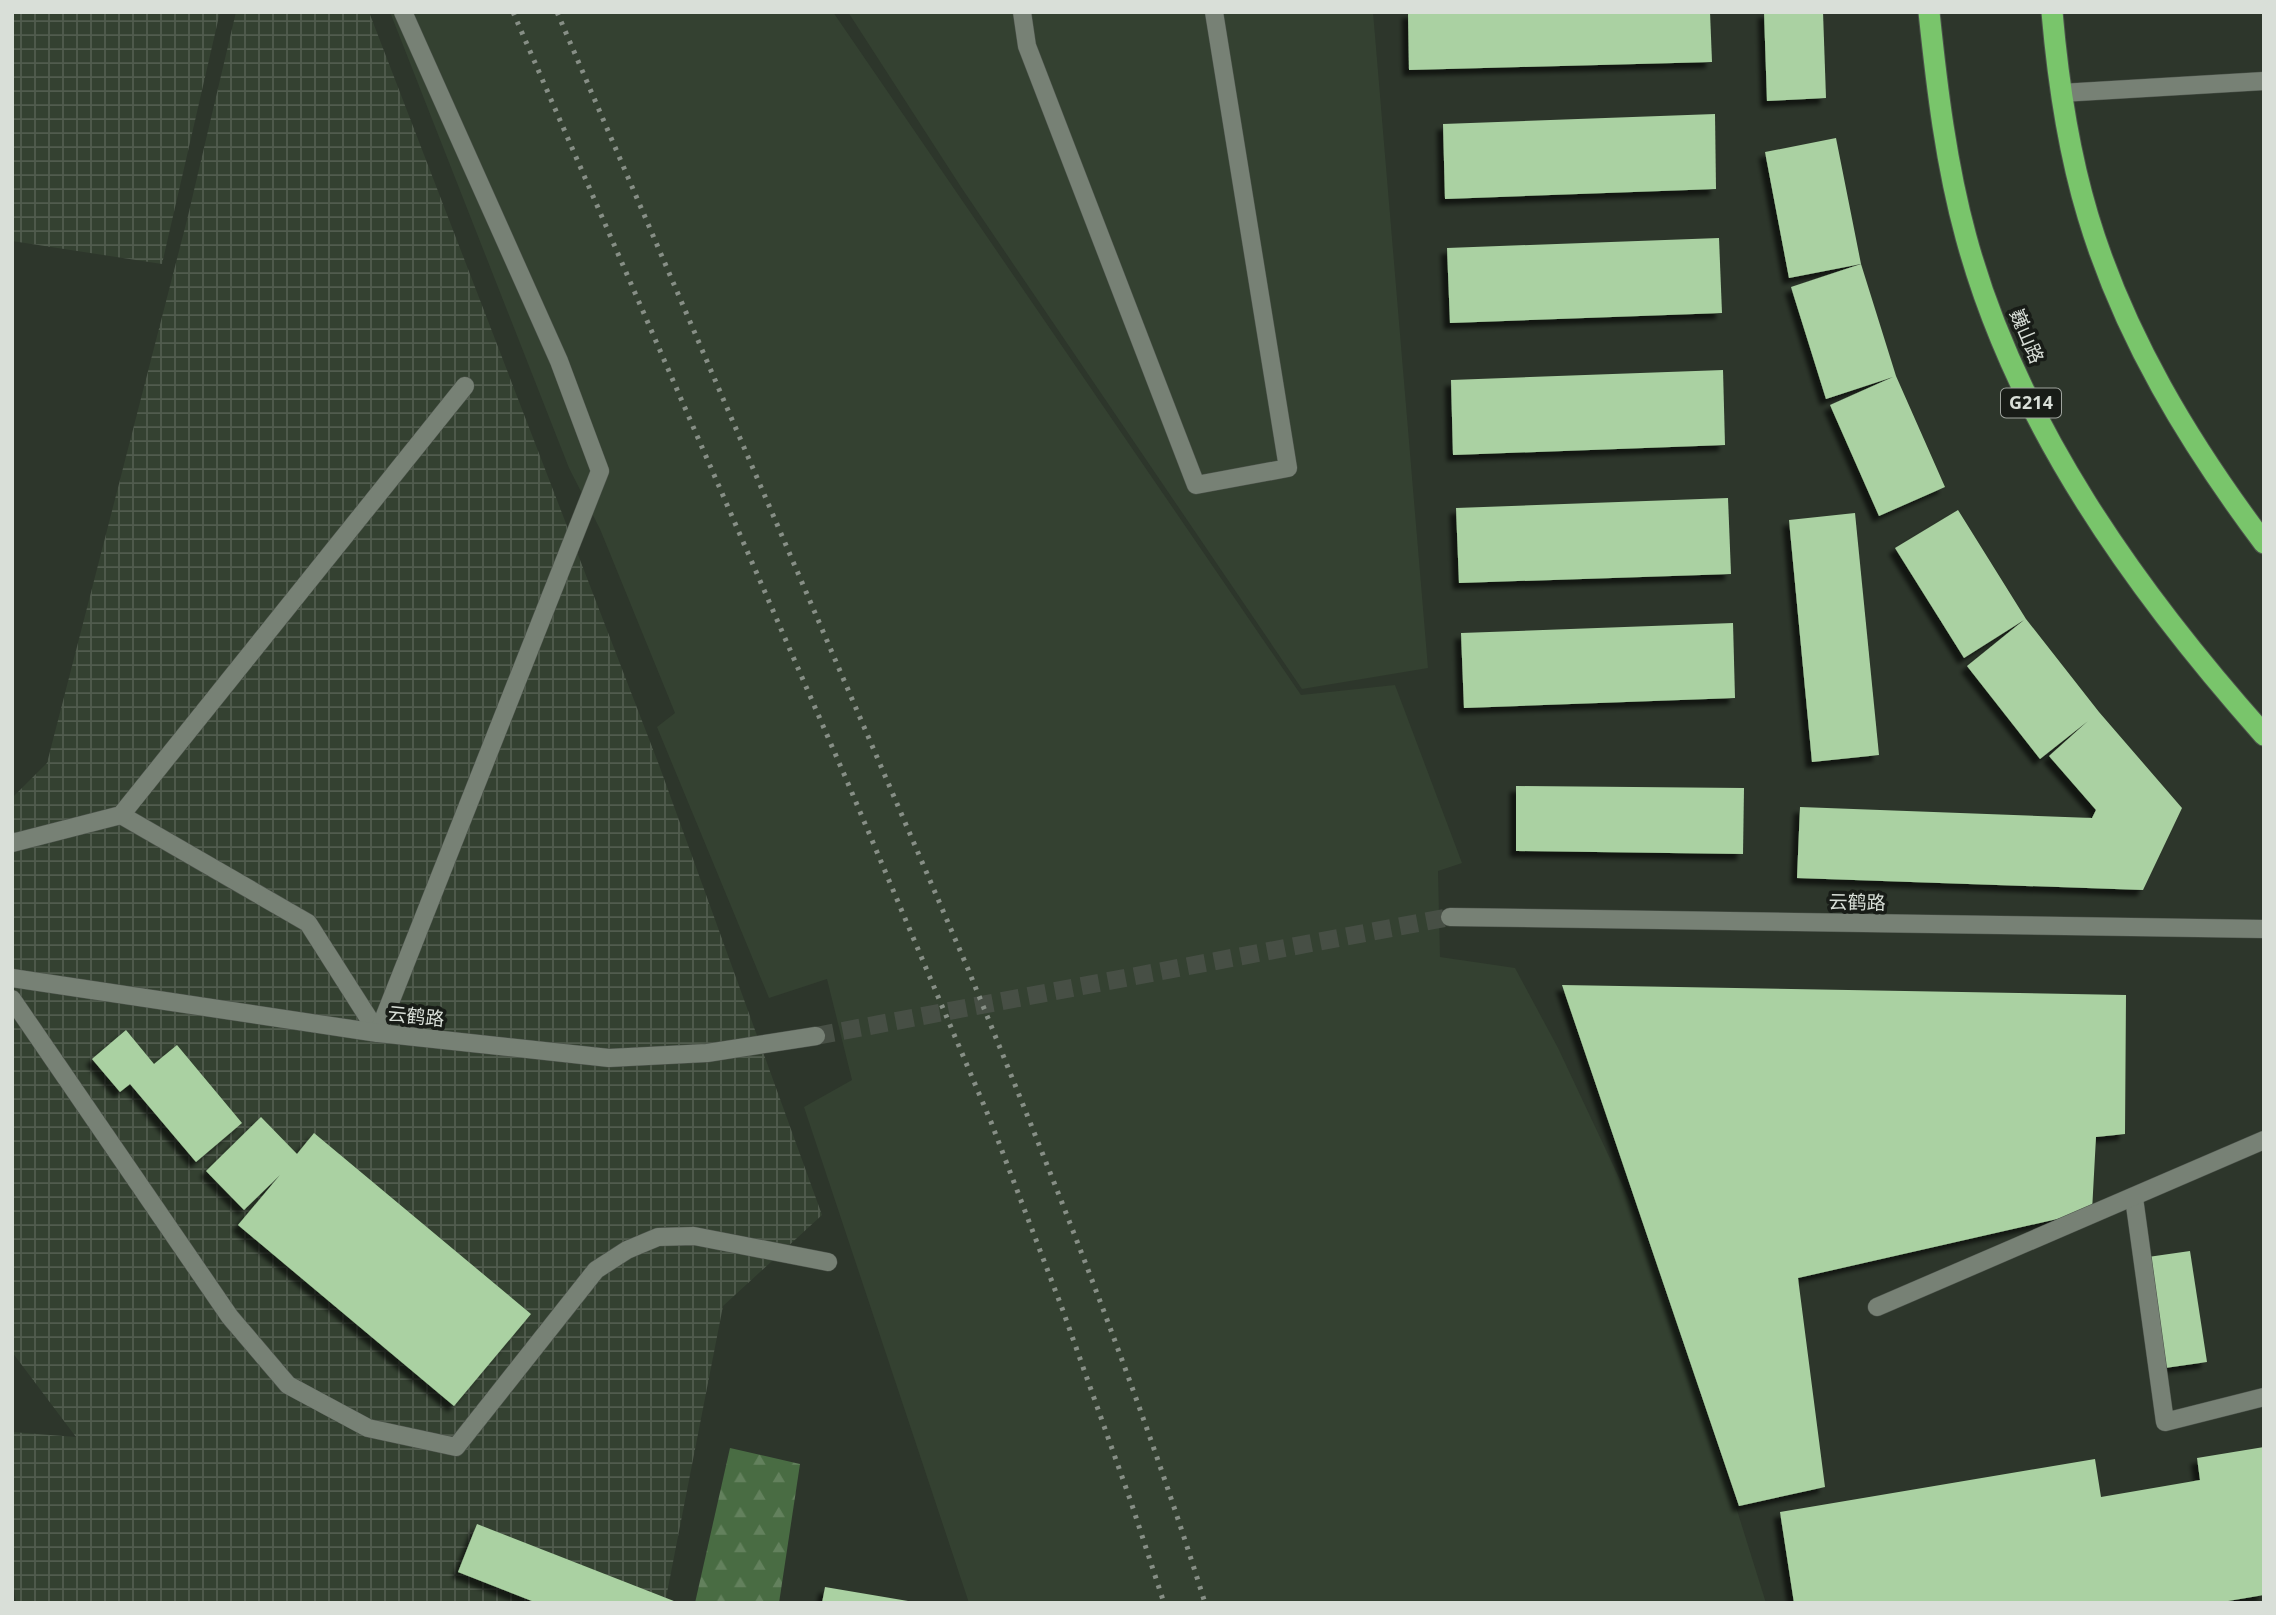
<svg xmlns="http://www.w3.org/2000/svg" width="2276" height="1615" viewBox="0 0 2276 1615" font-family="'Noto Sans','Noto Sans SC',sans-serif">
	<defs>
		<pattern id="industrial-grid" width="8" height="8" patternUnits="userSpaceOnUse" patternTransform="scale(1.75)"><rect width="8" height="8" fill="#344131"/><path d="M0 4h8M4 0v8" fill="none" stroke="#515c4e"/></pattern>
		<pattern id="forest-firs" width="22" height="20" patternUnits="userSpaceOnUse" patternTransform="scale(1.75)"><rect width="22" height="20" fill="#496c43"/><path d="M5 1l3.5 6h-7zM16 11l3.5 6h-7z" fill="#63815d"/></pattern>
		<filter id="shadow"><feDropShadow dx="-6" dy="6" stdDeviation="2" flood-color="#0009"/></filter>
	</defs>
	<rect width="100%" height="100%" fill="#2d362b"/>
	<g fill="#344131">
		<polygon points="390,12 833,12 1301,695 1395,685 1462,863 1438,871 1440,957 1515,968 1558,1048 1661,1267 1766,1603 969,1603 804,1107 852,1080 827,979 769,998 657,727 675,713 600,529 569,468"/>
		<polygon points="848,12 1373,12 1428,668 1302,689 961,187"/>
	</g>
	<g fill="url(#industrial-grid)">
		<polygon points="12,12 220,12 162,264 12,241"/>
		<polygon points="236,12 369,12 659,765 822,1215 723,1306 665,1603 16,1603 12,1573 12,1432 76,1437 12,1352 12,798 47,763 187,220"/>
	</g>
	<polygon fill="url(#forest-firs)" points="730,1448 800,1464 779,1603 695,1603"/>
	<g fill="#aad1a2" filter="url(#shadow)">
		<polygon points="1408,12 1710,12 1712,62 1409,70"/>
		<polygon points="1764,12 1823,12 1826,98 1767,101"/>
		<polygon points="1715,114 1716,189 1445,199 1443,124"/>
		<polygon points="1836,138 1861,264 1896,376 1945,487 1879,516 1830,405 1893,377 1826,399 1791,287 1861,264 1789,278 1765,152"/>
		<polygon points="1719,238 1722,313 1450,323 1447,248"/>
		<polygon points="1723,370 1725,445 1453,455 1451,380"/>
		<polygon points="1728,498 1731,574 1459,583 1456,508"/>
		<polygon points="1958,510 2026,619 2099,712 2182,808 2143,890 1797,878 1800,807 2092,818 2096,810 2049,756 2088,721 2040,759 1967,666 2024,620 1964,658 1895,548"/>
		<polygon points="1855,513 1879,755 1812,762 1789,520"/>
		<polygon points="1733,623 1735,698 1464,708 1461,633"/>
		<polygon points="1516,786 1744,788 1743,854 1516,851"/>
		<polygon points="1562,985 2126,995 2125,1134 2096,1137 2092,1211 1798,1278 1825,1487 1739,1506"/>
		<polygon points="126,1030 154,1064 177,1045 242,1123 196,1162 130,1084 120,1092 92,1059"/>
		<polygon points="261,1117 297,1154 314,1133 531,1314 454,1406 238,1225 280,1175 244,1210 206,1171"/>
		<polygon points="2190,1251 2207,1362 2165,1368 2148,1257"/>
		<polygon points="2264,1447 2264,1595 2216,1603 1794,1603 1780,1512 2095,1459 2101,1497 2200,1480 2197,1458"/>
		<polygon points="477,1524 679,1603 537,1603 458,1572"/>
		<polygon points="825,1587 908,1601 907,1603 822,1603"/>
	</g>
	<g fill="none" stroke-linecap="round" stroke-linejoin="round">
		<polyline stroke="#474f45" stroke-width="18" stroke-dasharray="18 9" stroke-linecap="butt" points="816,1036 1450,917"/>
		<g stroke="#4c534b" stroke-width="19">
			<g id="lane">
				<polyline points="1022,12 1027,46 1196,485 1288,468 1214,12"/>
				<polyline points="2061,93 2264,81"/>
				<polyline points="121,815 308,923 378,1033"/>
				<polyline points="12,843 121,815 465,386"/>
				<polyline points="378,1033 600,471 559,361 403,12"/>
				<polyline points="2134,1198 2165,1422 2264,1397"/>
			</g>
		</g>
		<g stroke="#4c534b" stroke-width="19">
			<g id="street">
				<polyline points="12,999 230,1317 288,1385 368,1428 456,1447 596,1270 627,1250 658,1237 694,1236 828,1262"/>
				<polyline points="1877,1307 2264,1140"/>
			</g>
		</g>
		<g stroke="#4c534b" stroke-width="19">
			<g id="secondary">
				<polyline points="1450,917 2264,929"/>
				<polyline points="12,978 378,1033 609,1058 707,1053 816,1036"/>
			</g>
		</g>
		<g stroke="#4c534b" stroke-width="23">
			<g id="highway">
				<path d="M1929,12C1937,88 1946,164 1966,237C2017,425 2136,591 2264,735"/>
				<path d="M2052,12C2058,81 2068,150 2088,216C2124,336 2189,443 2264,543"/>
			</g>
		</g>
		<use href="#lane" stroke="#778175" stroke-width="18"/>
		<use href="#street" stroke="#778175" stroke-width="18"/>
		<use href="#secondary" stroke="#778175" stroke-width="18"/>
		<use href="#highway" stroke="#79c56b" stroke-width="21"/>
		<g stroke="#878f86" stroke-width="5" stroke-dasharray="3.5 7" stroke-linecap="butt">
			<polyline points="513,12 847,781 991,1122 1062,1308 1131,1502 1164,1603"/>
			<path d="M557,12L968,969C1053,1178 1138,1387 1205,1603"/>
		</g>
	</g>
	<g text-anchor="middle" stroke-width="7" stroke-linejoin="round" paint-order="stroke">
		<rect fill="#181c17" stroke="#9fa49e" stroke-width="2" x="2001" y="388.5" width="60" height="29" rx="5"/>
		<g font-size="18" font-weight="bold" fill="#d9dfd8">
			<text x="2031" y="409">G214</text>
		</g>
		<g font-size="19" fill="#d9dfd8" stroke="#181c17">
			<text transform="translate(2027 336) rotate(67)" y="7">巍山路</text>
			<text transform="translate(1857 902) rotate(1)" y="7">云鹤路</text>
			<text transform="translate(416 1016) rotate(6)" y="7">云鹤路</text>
		</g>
	</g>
	<rect width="2276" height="1615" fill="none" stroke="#d9dfd8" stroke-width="28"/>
</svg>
